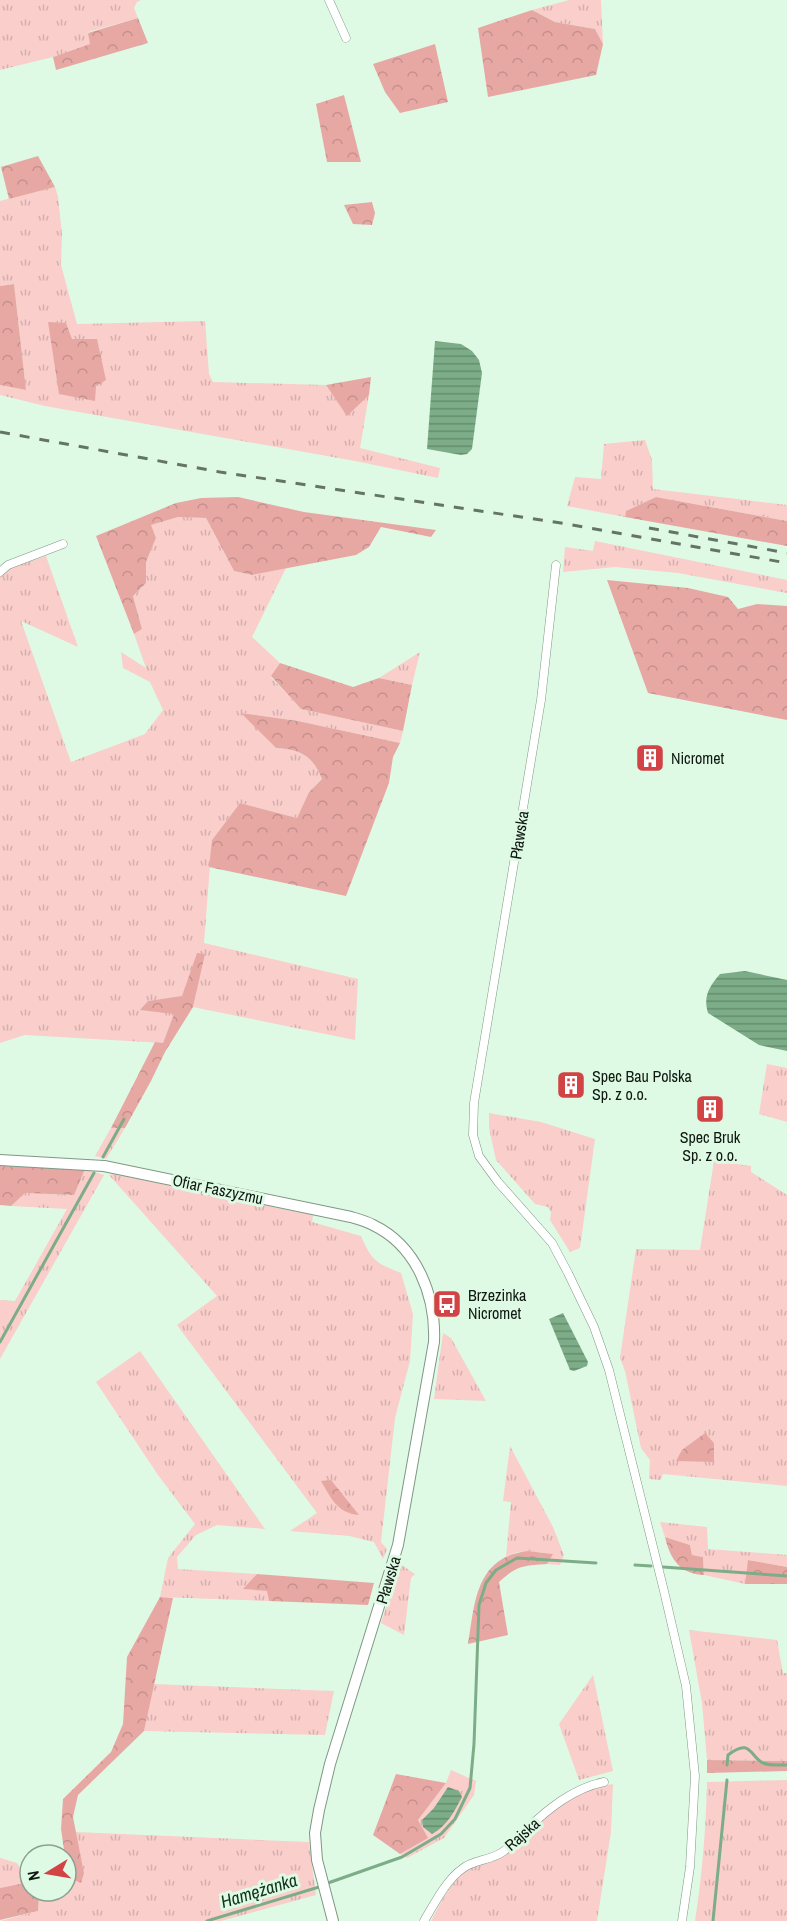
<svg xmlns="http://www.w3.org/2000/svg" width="787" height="1921" viewBox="0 0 787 1921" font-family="'Archivo Narrow',sans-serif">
	<defs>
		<pattern id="grass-tufts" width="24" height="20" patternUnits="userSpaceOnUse" patternTransform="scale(1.5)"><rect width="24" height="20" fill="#f9cecb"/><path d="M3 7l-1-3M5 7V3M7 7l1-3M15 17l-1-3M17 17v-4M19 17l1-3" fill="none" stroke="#d4b0ad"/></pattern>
		<pattern id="forest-crowns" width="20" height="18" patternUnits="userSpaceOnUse" patternTransform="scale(1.5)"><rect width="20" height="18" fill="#e7a8a4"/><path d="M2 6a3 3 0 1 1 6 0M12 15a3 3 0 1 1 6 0" fill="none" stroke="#c5908c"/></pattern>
		<pattern id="water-rules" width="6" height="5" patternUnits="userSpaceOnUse" patternTransform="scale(1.5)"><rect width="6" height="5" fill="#7dad88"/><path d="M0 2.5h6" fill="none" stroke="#658c6e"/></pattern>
	</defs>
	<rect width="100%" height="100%" fill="#dffae4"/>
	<g fill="url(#grass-tufts)">
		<polygon points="0,0 141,0 137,2 134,8 138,18 88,32 91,44 53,57 0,70"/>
		<polygon points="569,0 601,0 603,44 595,29 555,22 532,10"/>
		<polygon points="55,187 58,196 62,235 61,265 77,324 205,321 209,374 213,382 326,385 347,415 369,395 360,448 440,468 438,478 355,461 45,406 0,395 0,385 26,390 14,284 0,286 0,201"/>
		<polygon points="645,440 652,460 653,489 787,505 787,521 656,497 626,511 625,517 567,506 575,477 601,479 604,444"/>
		<path d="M178,517L206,518L234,571L252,575L286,568L252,637L280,663L271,677L301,709L403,731L400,743L298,721L242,713L276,748C300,749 313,756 322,779L309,792L297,818L240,803L212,840L204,943L358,979L355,1040L193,1007L204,955L182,997L148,1001L141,1010L175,1013L163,1043L25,1035L0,1043V576L8,569L46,556L78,647L21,621L71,762L145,734L163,710L150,682L123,668L121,652L146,668L134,634L142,629L133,596L146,583V562L156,538L150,525Z"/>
		<polygon points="595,541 787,580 787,593 678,573 615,567 563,572 565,547 593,551"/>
		<polygon points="420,652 412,685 379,678"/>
		<polygon points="767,1064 787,1068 787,1122 759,1114"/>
		<polygon points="489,1113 541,1122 595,1139 580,1248 570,1252 550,1220 551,1212 548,1207 535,1204 496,1160 489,1128"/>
		<polygon points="111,1128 125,1128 106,1159 95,1156"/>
		<polygon points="714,1161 751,1166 751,1172 787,1195 787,1486 663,1474 661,1480 649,1479 650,1460 641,1448 625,1371 620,1358 636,1249 700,1250"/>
		<polygon points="85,1169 104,1175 0,1359 0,1300 15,1301 67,1209 11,1206 24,1193 73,1195"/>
		<path d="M114,1174L313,1215L312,1222L361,1236C372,1261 376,1263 401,1273L413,1314L410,1361L395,1418L381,1542L387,1549L383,1559L374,1542L349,1536L290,1531L317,1513L177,1325L217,1296L109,1175Z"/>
		<polygon points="443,1333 451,1338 486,1401 434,1399"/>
		<polygon points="140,1351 265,1529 217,1525 196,1535 177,1557 178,1569 257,1574 244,1589 268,1591 269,1601 160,1597 168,1558 195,1524 158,1475 96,1382"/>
		<path d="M510,1446L553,1527L564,1555L560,1565L547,1564L552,1554C536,1552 520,1548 506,1557L511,1502L503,1501Z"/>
		<polygon points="660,1522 707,1527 708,1549 787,1555 787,1567 749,1560 745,1584 704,1575 703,1557 692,1555 690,1545 665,1537"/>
		<polygon points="400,1564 415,1574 411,1578 404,1635 381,1623"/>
		<polygon points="689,1630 777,1640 783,1673 787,1673 787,1761 707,1760 702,1703"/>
		<polygon points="593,1675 613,1771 579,1780 559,1724"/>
		<polygon points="153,1684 334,1691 325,1735 144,1731"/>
		<polygon points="451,1770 476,1781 474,1795 444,1838 407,1858 400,1854 427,1838 418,1820 446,1783"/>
		<path d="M787,1780V1921H695C702,1875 706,1829 707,1782Z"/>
		<path d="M613,1784L611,1832L597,1921H431C439,1905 448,1888 461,1875C473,1863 493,1862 506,1853C521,1844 531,1830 544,1818C567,1797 582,1789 613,1784Z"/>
		<polygon points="75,1832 309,1842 316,1895 221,1921 0,1921 38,1911 39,1895 36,1891 66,1891 66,1878 73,1881 84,1873"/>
		<polygon points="0,1858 17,1863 29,1882 0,1888"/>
	</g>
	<g fill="url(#forest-crowns)">
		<polygon points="532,10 555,22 595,29 603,44 596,75 488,97 478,28"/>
		<polygon points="138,18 148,43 56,70 53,57 90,44 88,33"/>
		<polygon points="435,44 448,102 400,113 385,92 373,64"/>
		<polygon points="344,95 361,162 327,162 316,104"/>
		<polygon points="38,156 55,187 9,199 1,167"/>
		<polygon points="372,202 375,213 372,225 353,224 344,205"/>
		<polygon points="14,284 26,390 0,385 0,286"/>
		<polygon points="48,322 66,323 72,339 97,339 106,380 96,386 95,401 59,394"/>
		<polygon points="371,377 369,395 347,416 326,385"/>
		<polygon points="238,497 304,512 436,530 431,537 381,527 369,547 356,555 252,575 234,571 206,518 178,517 151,525 156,538 146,562 146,583 133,596 142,629 134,634 96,536 176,503 201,498"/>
		<polygon points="656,497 787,521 787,546 625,517 626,511"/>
		<polygon points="607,580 688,588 728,597 738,609 757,604 787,606 787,720 648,693"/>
		<polygon points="280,663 353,687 379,678 412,685 403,731 301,709 271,676"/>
		<path d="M241,713L298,721L400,743L393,757L389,783L346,896L209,867L212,840L240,803L297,818L309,792L322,779C313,756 300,749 276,748Z"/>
		<polygon points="197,953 205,954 193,1007 165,1052 151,1081 125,1128 111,1128 155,1042 163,1043 174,1014 140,1010 148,1001 182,996"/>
		<polygon points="0,1166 85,1169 74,1195 25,1193 11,1206 0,1205"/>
		<polygon points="705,1433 714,1443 714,1462 676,1461 682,1450"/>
		<path d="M331,1480L359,1515C337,1513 331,1498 321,1481Z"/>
		<path d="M665,1537L690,1545L692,1555L703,1557L704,1575C680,1574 670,1559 665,1537Z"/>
		<path d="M528,1551L553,1554L547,1564C522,1566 518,1565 499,1582L508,1635L468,1644C475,1603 475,1557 528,1551Z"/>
		<polygon points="748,1560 787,1567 787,1584 745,1584"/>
		<polygon points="257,1574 374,1583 368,1605 269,1601 267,1591 243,1589"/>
		<polygon points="160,1597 173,1598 144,1731 78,1795 73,1817 84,1873 81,1883 68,1877 61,1829 63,1799 111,1752 123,1724 127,1657"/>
		<polygon points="707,1760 787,1761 787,1771 707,1773"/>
		<polygon points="396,1774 446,1783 418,1820 428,1838 400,1854 373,1835"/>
		<polygon points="29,1882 30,1891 36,1891 39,1895 38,1911 0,1920 0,1888"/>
	</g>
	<g fill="url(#water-rules)">
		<polygon points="435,341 461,344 472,351 479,360 482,373 472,449 467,454 461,455 427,449"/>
		<path d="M745,971L787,980V1051L759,1045L708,1013C703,996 709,987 720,974Z"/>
		<polygon points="563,1313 588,1362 587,1366 574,1371 570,1370 549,1319"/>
		<path d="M448,1787L459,1791L462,1797C454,1812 447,1826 432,1834L423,1827L422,1820L434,1808Z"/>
	</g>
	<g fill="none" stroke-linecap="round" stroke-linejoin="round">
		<g stroke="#7dad88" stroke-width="3">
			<polyline points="103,1157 124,1119"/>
			<polyline points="0,1342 94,1173"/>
			<polyline points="635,1565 651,1566"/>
			<polyline points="663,1567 787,1576"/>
			<path d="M727,1765L728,1755C751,1737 750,1757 763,1763C770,1766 780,1765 787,1765"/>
			<polyline points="328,1883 402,1857 441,1834 455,1819 470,1788 474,1744 479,1605 486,1583 496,1570 517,1558 596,1563"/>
			<polyline points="207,1921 319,1887"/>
			<polyline points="713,1921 727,1780"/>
		</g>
		<g stroke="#7f9784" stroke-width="9">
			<g id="street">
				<polyline points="329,0 346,38"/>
				<polyline points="556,565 541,700 474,1103 473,1135 479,1156 498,1182 552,1243 568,1273 594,1327 609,1370 664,1591 686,1686 695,1776 690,1867 682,1921"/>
				<polyline points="0,572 8,565 63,544"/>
				<path d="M424,1921C433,1906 447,1879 462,1869C474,1859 491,1861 504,1851C512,1845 520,1836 527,1829C549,1808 574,1788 604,1782"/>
			</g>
		</g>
		<g stroke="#7f9784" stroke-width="12">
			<path id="secondary" d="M0,1160L104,1166L351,1217C358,1219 366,1221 373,1225C417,1246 436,1296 434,1342L398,1545L330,1764L319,1810L315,1833L317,1860L333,1921"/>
		</g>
		<use href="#street" stroke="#fff" stroke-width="8"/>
		<use href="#secondary" stroke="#fff" stroke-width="10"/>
		<g stroke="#647467" stroke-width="3" stroke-dasharray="10 10" stroke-linecap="butt">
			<polyline points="0,432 220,472 561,523 787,563"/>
			<polyline points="649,528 787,553"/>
		</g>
	</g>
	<defs>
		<g id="building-square" transform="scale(1.5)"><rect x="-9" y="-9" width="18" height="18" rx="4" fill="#d24346" stroke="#dffae4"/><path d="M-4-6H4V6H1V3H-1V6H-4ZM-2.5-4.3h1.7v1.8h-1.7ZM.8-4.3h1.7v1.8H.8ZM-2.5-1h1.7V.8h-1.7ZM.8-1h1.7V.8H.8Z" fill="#fff"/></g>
		<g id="bus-square" transform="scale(1.5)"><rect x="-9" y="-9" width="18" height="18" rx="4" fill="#d24346" stroke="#dffae4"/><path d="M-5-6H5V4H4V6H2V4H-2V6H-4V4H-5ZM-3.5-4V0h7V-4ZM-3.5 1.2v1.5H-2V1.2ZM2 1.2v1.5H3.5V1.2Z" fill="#fff"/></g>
	</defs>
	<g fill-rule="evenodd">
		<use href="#building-square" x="650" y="758"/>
		<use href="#building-square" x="571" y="1085"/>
		<use href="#building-square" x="710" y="1109"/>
		<use href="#bus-square" x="447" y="1304"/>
	</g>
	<g text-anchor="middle" stroke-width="6" stroke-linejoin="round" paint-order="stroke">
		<g font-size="16" fill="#0f1811" stroke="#dffae4" text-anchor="start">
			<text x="671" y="764">Nicromet</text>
			<text x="592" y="1082">Spec Bau Polska<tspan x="592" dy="18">Sp. z o.o.</tspan></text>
			<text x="710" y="1143" text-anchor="middle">Spec Bruk<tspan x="710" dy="18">Sp. z o.o.</tspan></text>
			<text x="468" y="1301">Brzezinka<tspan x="468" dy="18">Nicromet</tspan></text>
		</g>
		<g font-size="16" fill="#0f1811" stroke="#dffae4">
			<text transform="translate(519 835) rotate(-81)" y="6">Pławska</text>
			<text transform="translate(218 1189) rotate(12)" y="6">Ofiar Faszyzmu</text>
			<text transform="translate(388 1580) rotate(-73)" y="6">Pławska</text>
			<text transform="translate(522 1834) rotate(-42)" y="6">Rajska</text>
		</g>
		<g font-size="18" font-style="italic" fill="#0d331a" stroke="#dffae4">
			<text transform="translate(259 1891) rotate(-17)" y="6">Hamężanka</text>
		</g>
	</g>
	<g transform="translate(48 1873) rotate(259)"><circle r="28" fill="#dffae4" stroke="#8ca090" stroke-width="1.5"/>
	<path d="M0-4.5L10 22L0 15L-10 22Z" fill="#d24346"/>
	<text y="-9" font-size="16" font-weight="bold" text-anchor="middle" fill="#0f1811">N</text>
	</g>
</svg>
